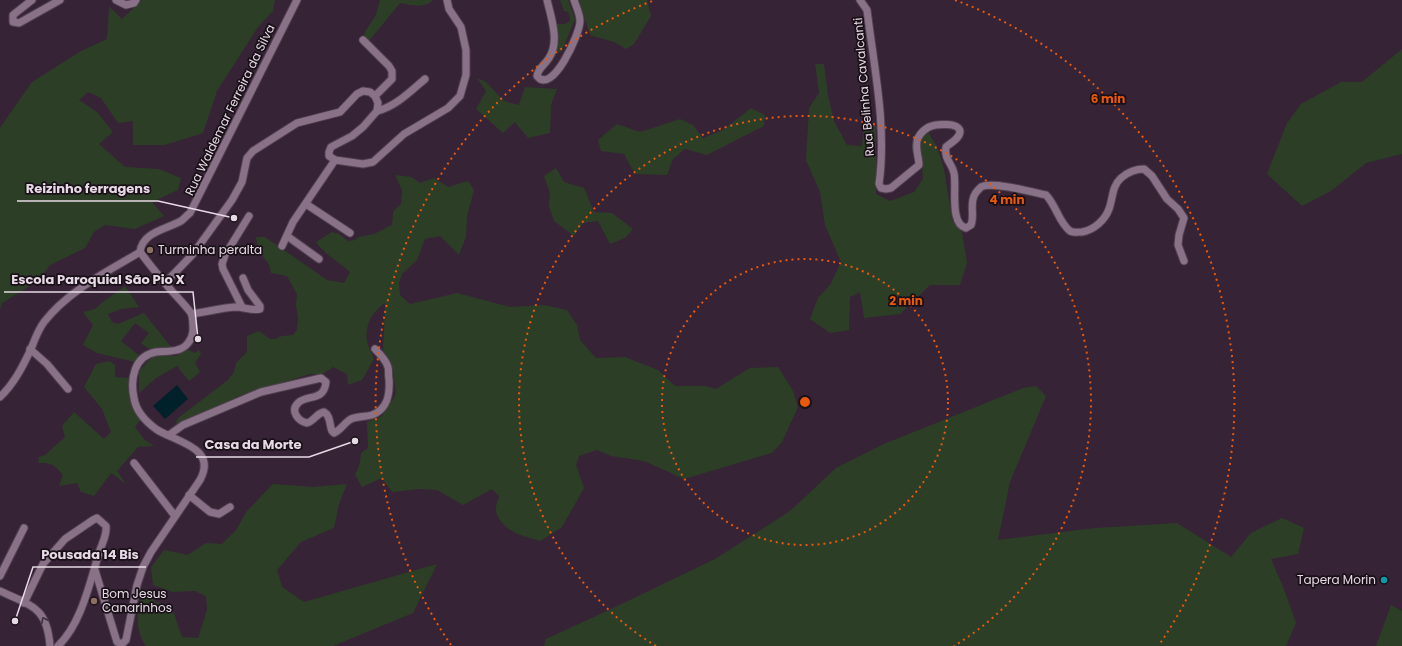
<svg xmlns="http://www.w3.org/2000/svg" width="1402" height="646" viewBox="0 0 1402 646" font-family="Poppins,sans-serif">
	<rect width="100%" height="100%" fill="#362336"/>
	<g fill="#2d3e27">
		<polygon points="142,0 275,0 273,11 258,27 217,91 203,133 165,145 133,145 133,121 118,123 101,98 88,92 79,100 97,112 113,132 99,144 125,167 159,169 181,178 178,190 152,202 164,216 135,229 105,225 94,232 85,248 50,265 38,281 2,303 0,309 0,128 32,82 81,51 107,39 109,6 122,19"/>
		<path d="M380,0H433C424,9 410,5 400,3L368,42L363,38L366,30L376,15Z"/>
		<polygon points="560,0 568,0 575,19 562,51 557,53 555,47 557,24 565,24 570,21 569,12 564,11"/>
		<polygon points="579,0 647,0 651,16 634,44 626,49 614,42 590,35"/>
		<polygon points="1402,49 1402,154 1366,163 1331,191 1302,206 1267,174 1287,123 1301,104 1341,82 1362,82"/>
		<polygon points="815,64 824,64 828,95 834,121 847,145 862,146 864,124 876,126 876,194 890,201 914,192 923,179 920,138 928,132 937,147 944,169 952,220 962,232 967,263 960,285 930,285 900,314 864,318 860,292 850,297 849,330 830,333 810,319 818,298 830,285 841,262 825,225 820,192 806,160 809,108 819,93"/>
		<polygon points="477,78 486,82 504,101 519,105 525,87 557,89 551,105 550,133 528,138 515,122 503,133 476,109 486,91"/>
		<polygon points="751,108 765,115 764,126 707,155 685,149 673,159 667,175 635,174 624,154 601,151 598,140 617,124 640,132 680,119 693,125 703,138 723,130"/>
		<polygon points="556,168 564,182 584,188 594,212 612,213 633,229 625,238 610,244 598,221 583,223 574,236 554,221 549,206 550,193 544,176"/>
		<path d="M395,175L411,177L420,183L434,178L448,187L468,181L474,190L467,216L466,237L459,255L440,236L425,239L417,260L402,274L399,283L400,295L410,304L457,293L510,307L544,305L567,310L577,325L580,340L596,358L625,357L658,370L675,386H705L716,389L750,368L778,367L793,391L798,407L782,442L772,453L684,479L644,461L611,456L597,450L579,456L576,465L584,488L562,527L540,541C523,536 502,532 496,511C495,507 498,501 499,496L492,489L463,505L437,490L418,489L392,492L382,478L362,487L355,475L360,463L361,453L368,448L367,422L382,416L396,394L392,364L383,351L385,303C373,311 364,325 367,341C368,347 372,353 374,359L362,380L348,385L347,374L333,367L321,375L310,374L239,396L175,426L178,418L228,380L234,372L236,363L247,352V336L259,331L270,339H275L282,336L293,335L297,330L298,318L296,306L297,294L287,276L271,273L269,264L259,252L256,237H265L327,280L344,283L350,272C338,261 325,255 316,242L332,232L339,234L348,241L355,240L358,237L374,234L392,225L393,212L401,204L402,190Z"/>
		<polygon points="125,286 139,307 121,309 108,314 112,322 118,324 144,313 171,347 149,349 141,343 149,333 135,323 121,341 140,356 135,362 97,353 83,345 93,325 83,312 95,309 104,301"/>
		<polygon points="188,350 195,353 199,350 201,354 195,363 200,372 189,381 177,366 156,378 139,393 139,371 154,355 176,356"/>
		<path d="M109,361L115,365V377L130,378C130,391 129,410 141,419L135,427L145,440L154,446L138,447L117,471L126,484L111,473L94,496L81,492L77,483L59,486L63,475C55,465 50,462 38,463L39,457L45,455L65,437L62,426L74,412L104,439L111,432L102,409L84,387L96,364Z"/>
		<polygon points="1036,386 1046,396 1010,482 998,540 1095,528 1177,523 1231,557 1251,533 1282,518 1304,528 1298,554 1271,559 1284,589 1296,623 1286,646 544,646 546,639 611,609 715,559 790,511 836,468 884,444 1023,388"/>
		<path d="M273,484L313,487L347,484L339,504L334,528L301,542L277,570L282,587L304,602L437,564L413,613L333,646H146C133,627 138,610 143,589L156,602L171,605L182,637L198,638L207,610L206,596L195,591L173,592L153,585L151,567L164,550L188,555L206,543L222,544L236,530L247,511Z"/>
		<polygon points="1391,605 1402,611 1402,646 1376,646"/>
	</g>
	<polygon fill="#00202a" points="177,385 188,399 165,419 153,406"/>
	<g fill="none" stroke-linecap="round" stroke-linejoin="round">
		<g stroke="#524151" stroke-width="9">
			<g id="street">
				<polyline points="32,0 13,15 13,22 19,23 60,0"/>
				<polyline points="116,0 126,5 134,3 136,0"/>
				<path d="M547,0C551,17 560,42 549,58C545,65 538,68 537,76C552,96 580,34 580,21C580,14 576,6 574,0"/>
				<path d="M860,0L867,10C874,67 887,127 879,184L881,188L886,189L891,188L919,165C919,157 914,146 918,138C920,134 925,129 929,127C935,124 958,122 960,131C960,139 950,143 946,147C944,160 952,163 954,173C957,186 949,224 966,228L971,225C975,215 969,204 975,194C976,192 979,189 981,187C992,181 1032,192 1046,195C1056,205 1059,223 1070,231C1073,233 1078,232 1082,232C1094,230 1105,220 1109,209C1113,198 1112,186 1121,178C1128,172 1136,169 1144,169L1152,176L1167,199L1178,209L1184,218L1179,235L1178,245L1184,261"/>
				<polyline points="363,40 389,66 392,71 392,79 375,96"/>
				<path d="M377,111C395,107 411,91 425,79"/>
				<polyline points="306,204 350,233"/>
				<polyline points="287,236 319,259"/>
				<polyline points="282,246 293,222 335,160"/>
				<path d="M140,252C142,232 167,229 181,221C184,219 187,215 190,213L297,0"/>
				<polyline points="165,283 193,254 232,200 242,182 247,158 253,151 297,123 340,112 357,94 363,91 370,92 375,96 378,103 377,111 363,127 352,136 331,147 329,152 329,156 335,160 363,164 373,162 404,134 448,108 460,96 466,75 466,50 461,27 449,9 447,0"/>
				<polyline points="242,307 223,269 222,264 225,255 249,216"/>
				<path d="M192,314C206,312 221,308 235,307C244,307 252,311 260,309V306L248,290L243,278"/>
				<polyline points="30,349 47,364 68,389"/>
				<path d="M0,397C14,384 23,366 31,349C35,339 38,330 44,322C69,290 107,272 140,252"/>
				<path d="M169,435L183,425L261,392L321,378L326,382C324,402 307,394 298,403C290,411 298,421 307,423C314,421 317,413 324,412C331,416 329,424 332,431L334,433C341,430 344,423 351,419C357,416 365,417 372,415C388,409 390,394 389,379C388,375 389,370 388,367C386,360 380,354 375,349"/>
				<polyline points="134,463 175,516"/>
				<polyline points="189,495 210,512 219,514 230,507"/>
				<path d="M95,570L117,642L122,644L126,640L137,585L143,567L151,552L200,480C218,447 175,442 156,429C145,421 136,412 134,398C130,379 134,356 156,352C162,351 170,352 177,350C186,348 192,340 193,331C193,326 193,317 191,313C185,305 177,297 171,290C160,278 150,265 140,252"/>
				<polyline points="0,576 24,528"/>
				<path d="M0,591C32,606 47,607 50,646"/>
				<path d="M24,603L43,564L65,539L93,520L97,518L106,526C107,535 103,541 100,550C90,581 82,623 58,646"/>
			</g>
		</g>
		<use href="#street" stroke="#897288" stroke-width="7"/>
	</g>
	<defs><path id="oneway-chevron" d="M-2-3.5L2.5 0L-2 3.5" fill="none" stroke-width="1.6" stroke-linecap="round" stroke-linejoin="round"/></defs>
	<use stroke="#40323f" href="#oneway-chevron" transform="translate(44 620) rotate(-117)"/>
	<g fill="none" stroke="#e8590c" stroke-width="2" stroke-dasharray="2 4">
		<circle cx="805" cy="402" r="143"/>
		<path d="M656 646A286 286 0 1 1 954 646"/>
		<path d="M451 645A429 429 0 0 1 655 0M955 0A429 429 0 0 1 1159 645"/>
	</g>
	<g fill="#8d6e63" stroke="#191018" stroke-width="1.5">
		<circle cx="150" cy="250" r="4"/>
		<circle cx="94" cy="601" r="4"/>
	</g>
	<circle fill="#0f9aa8" stroke="#191018" stroke-width="1.5" cx="1384" cy="580" r="4"/>
	<g text-anchor="middle" stroke-width="3.5" stroke-linejoin="round" paint-order="stroke">
		<g font-size="12" fill="#e7dae6" stroke="#191018">
			<text transform="translate(864 87) rotate(-95)" y="4">Rua Belinha Cavalcanti</text>
			<text transform="translate(230 110) rotate(-64)" y="4">Rua Waldemar Ferreira da Silva</text>
		</g>
		<g font-size="12" fill="#e7dae6" stroke="#191018" text-anchor="start">
			<text x="158" y="254">Turminha peralta</text>
			<text x="1376" y="584" text-anchor="end">Tapera Morin</text>
			<text x="102" y="598">Bom Jesus<tspan x="102" dy="14">Canarinhos</tspan></text>
		</g>
	</g>
	<circle cx="805" cy="402" r="6" fill="#e8590c" stroke="#191018" stroke-width="2"/>
	<g font-size="12" text-anchor="middle" font-weight="bold" fill="#e8590c" stroke="#191018" stroke-width="3.5" stroke-linejoin="round" paint-order="stroke">
		<text x="1108" y="103">6 min</text>
		<text x="1007" y="204">4 min</text>
		<text x="906" y="305">2 min</text>
	</g>
	<path fill="none" stroke="#e7dae6" stroke-width="1.5" d="M234 218L158 201H17M198 339L193 292H4M355 441L309 457H196M15 621L33 567H146"/>
	<g fill="#e7dae6" stroke="#191018" stroke-width="1.5">
		<circle cx="234" cy="218" r="4"/>
		<circle cx="198" cy="339" r="4"/>
		<circle cx="355" cy="441" r="4"/>
		<circle cx="15" cy="621" r="4"/>
	</g>
	<g font-size="13" text-anchor="middle" font-weight="bold" fill="#e7dae6" stroke="#191018" stroke-width="3.5" stroke-linejoin="round" paint-order="stroke">
		<text x="88" y="193">Reizinho ferragens</text>
		<text x="98" y="284">Escola Paroquial São Pio X</text>
		<text x="253" y="449">Casa da Morte</text>
		<text x="90" y="559">Pousada 14 Bis</text>
	</g>
</svg>
